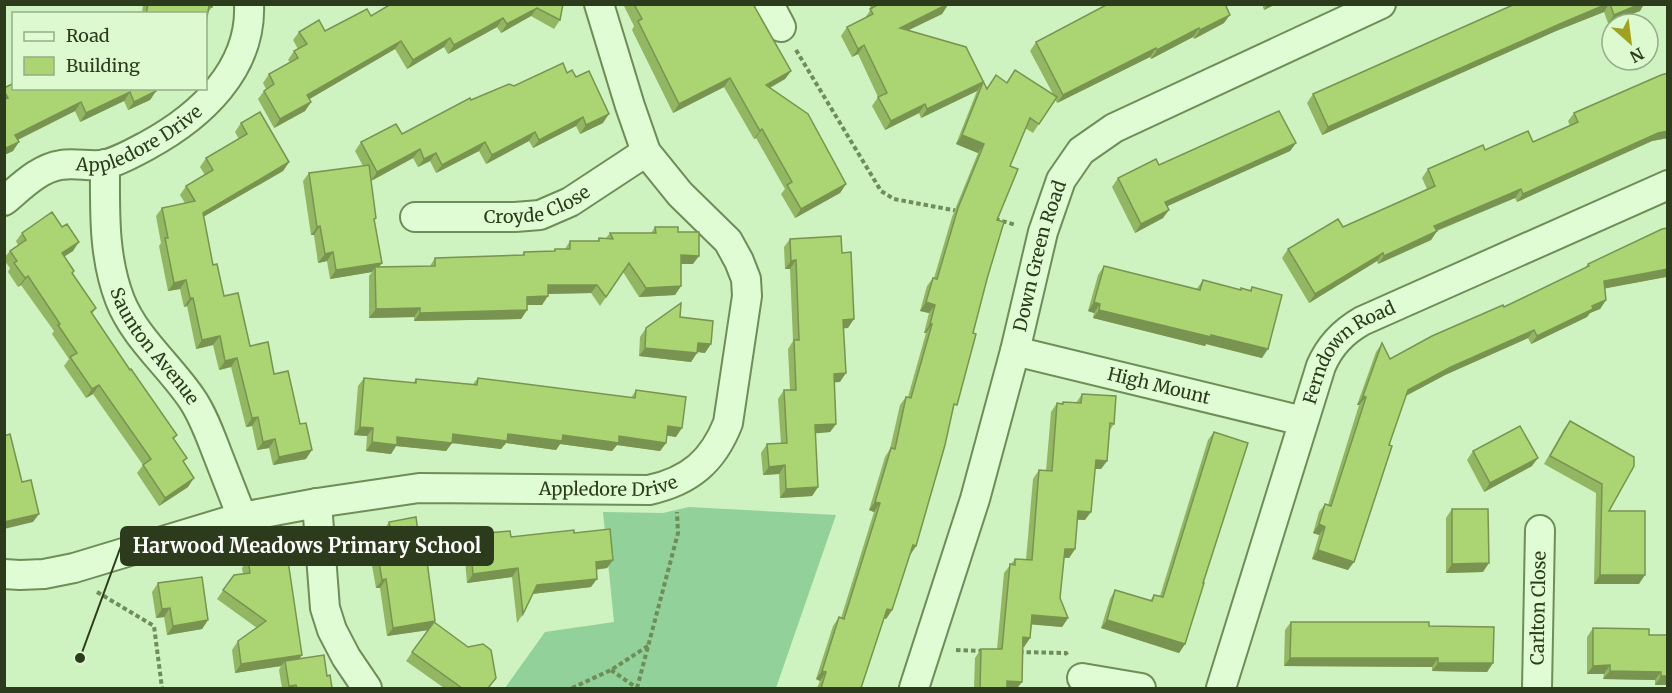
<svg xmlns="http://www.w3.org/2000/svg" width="1672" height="693" viewBox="0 0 1672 693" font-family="Merriweather,serif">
	<rect width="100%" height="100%" fill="#cef2c0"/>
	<polygon fill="#92d19a" points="689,507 836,515 776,688 505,688 545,632 614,622 603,512 663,513"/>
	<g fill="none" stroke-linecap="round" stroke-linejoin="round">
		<g stroke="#6f8d56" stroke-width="32">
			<g id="minor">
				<polyline points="769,4 781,27"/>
				<path id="s1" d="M105,164C105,210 103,256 120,300C135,338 169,365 192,399C203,415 210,435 217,453C225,474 234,496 242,517"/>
				<path id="s2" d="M4,201C21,187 39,168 61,165C76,162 93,168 107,164C121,160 135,152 148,145C201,116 252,69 249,4"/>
				<path id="s3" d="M415,217H515L540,215L570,202L646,152"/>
				<path id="s4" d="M1015,351L1303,421"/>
				<polyline points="317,503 325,608 332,630 346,657 367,688"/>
				<path id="s5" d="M4,574L20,575L44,574L74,568L242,517L317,503L419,488L649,490C690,481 713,461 728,423L747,296L746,279L739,261L728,241L680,194L646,152L630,106L599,4"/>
				<polyline points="1082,678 1141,688"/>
				<path id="s6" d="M914,688L975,499L1015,351L1043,232L1061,180L1081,151L1114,128L1381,4"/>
				<path id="s7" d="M1221,688L1321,366C1330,345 1343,332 1362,321L1668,185"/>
				<path id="s8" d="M1537,688L1540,530"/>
			</g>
		</g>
		<g stroke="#6f8d56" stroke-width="4" stroke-dasharray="4.5 3" stroke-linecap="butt">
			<polyline points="796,50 881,191 894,199 958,211"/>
			<polyline points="995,219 1016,225"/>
			<polyline points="97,592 154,626 162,688"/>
			<polyline points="956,650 984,651"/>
			<polyline points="1019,652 1066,653 1067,655"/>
			<polyline points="611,670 637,688"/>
			<polyline points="572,688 611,670 648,646"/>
			<polyline points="637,688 678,533 677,512"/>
		</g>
		<use href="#minor" stroke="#dffcd4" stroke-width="28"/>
	</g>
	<g fill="#93b662">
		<polygon points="143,4 212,4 212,7 207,14 142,14"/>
		<polygon points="563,4 560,20 554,29 531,16 501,33 497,27 448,54 444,47 407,69 395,49 309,99 311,102 305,111 274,128 258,99 264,91 266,89 263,83 269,74 290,62 288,60 294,51 298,49 293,40 299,32 325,31 371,16"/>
		<polygon points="623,4 753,4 791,71 785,79 770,88 846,184 840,193 795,218 781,194 785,189 756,138 754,139 724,87 673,113 632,30 634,26"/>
		<polygon points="869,4 948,4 942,14 907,31 966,47 987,88 1006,83 1015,70 1053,94 1030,51 1036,42 1224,23 1194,39 1193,37 1151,59 1150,57 1057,103 1055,99 1033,133 1025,128 1010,166 997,220 987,279 916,546 910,555 892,610 886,619 884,618 861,688 817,688 820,681 816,679 833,626 839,617 841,618 874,512 869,510 885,457 890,449 900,405 906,397 908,397 926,333 924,333 929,313 920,311 927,286 933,278 934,278 952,217 978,153 956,144 977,91 921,118 919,113 885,130 872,106 878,97 858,54 852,57 841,36 847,27 865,18 871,9"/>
		<polygon points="1262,4 1276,4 1264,10"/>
		<polygon points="1515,4 1644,4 1640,11 1608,23 1604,12 1556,31 1322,135 1307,103 1313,94"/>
		<polygon points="567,73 576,77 603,123 580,134 576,126 533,148 529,141 486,164 479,151 436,173 430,161 418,167 413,158 371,181 376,218 374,221 382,263 378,267 430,266 435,258 522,255 524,252 553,251 555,249 565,249 570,241 597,241 599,238 606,238 610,233 651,233 655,227 678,232 693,264 681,264 681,286 675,295 639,297 623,272 600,306 591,293 548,294 542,305 527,305 527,310 521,319 414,321 414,317 369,318 369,276 372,272 330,279 327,261 318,263 314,235 311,235 303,181 309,173 363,166 355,151 361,142 402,134 471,100 514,86"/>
		<polygon points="1668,73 1668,138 1652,141 1517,202 1515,198 1437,231 1431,240 1378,264 1377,261 1309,303 1282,258 1288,249 1343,227 1427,189 1422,178 1428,169 1485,150 1533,142 1570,126 1568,121 1574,113"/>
		<polygon points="4,88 156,91 150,100 128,110 124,101 80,122 75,111 18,140 13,151 4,155"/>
		<polygon points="241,123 289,162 283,171 203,217 213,265 224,296 250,346 274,374 306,459 273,465 269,448 257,450 252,426 246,427 231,367 219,370 213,345 196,349 187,306 184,307 180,289 168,291 159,246 161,243 156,216 162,208 185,203 180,195 186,186 205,175 200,167 206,158 239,139 235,132"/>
		<polygon points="1296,143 1290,151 1167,206 1163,218 1135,233 1112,187 1118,178 1159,165"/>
		<polygon points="22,233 73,251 64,256 72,274 96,308 92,314 130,370 177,435 174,439 184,463 188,487 159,506 137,473 143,465 93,394 86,398 64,366 69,359 52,334 54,331 21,285 18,287 8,272 10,268 4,260 4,258 10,251 18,245 16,241"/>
		<polygon points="790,239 848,328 843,328 840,382 834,382 836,424 830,432 815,433 818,487 812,496 780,498 779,474 763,475 761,453 767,444 781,444 778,399 784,390 790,390 788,349 793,341 790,269 785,269 784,247"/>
		<polygon points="1588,264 1666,277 1605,288 1606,300 1600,309 1590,313 1587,317 1531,344 1528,338 1445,375 1405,396 1348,570 1312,559 1319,535 1313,533 1319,512 1325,504 1328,505 1359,405 1357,405 1376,352 1382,343 1390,359 1504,307 1585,268"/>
		<polygon points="1104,266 1196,290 1203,280 1240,290 1241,288 1250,290 1252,287 1262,358 1206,344 1205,346 1093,318 1094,313 1088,311 1098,275"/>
		<polygon points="680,317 705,353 697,352 691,362 639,356 640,337 646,328"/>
		<polygon points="364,378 413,383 416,379 473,384 478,378 631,398 636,390 676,437 667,435 666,443 660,451 617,445 612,451 560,444 556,450 506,443 501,449 452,443 446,451 396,446 391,454 366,451 367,436 354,435 358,386"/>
		<polygon points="1082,394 1114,424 1110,430 1107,461 1101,469 1095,469 1085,520 1077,520 1075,549 1069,558 1064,558 1060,598 1068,618 1062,627 1032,624 1030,638 1024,647 1023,647 1022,682 1017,688 974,688 975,658 981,649 997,649 1004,573 1015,559 1026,560 1033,479 1039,470 1046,471 1051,412 1057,403 1062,404 1063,402 1076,403"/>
		<polygon points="1570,421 1634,457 1609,511 1639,584 1594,584 1596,493 1544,464 1564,429"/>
		<polygon points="1214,432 1203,583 1185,644 1179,653 1101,628 1110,599 1115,590 1150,601 1154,595 1160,596 1208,440"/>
		<polygon points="1473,451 1532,466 1484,492 1467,460"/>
		<polygon points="1452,509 1483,572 1446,573 1446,518"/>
		<polygon points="389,522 435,622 489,688 444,688 406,661 428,630 387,636 380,588 376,588 368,543 374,534 383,533 383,531"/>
		<polygon points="487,533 511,537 574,533 613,560 607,568 596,570 591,587 533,594 523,614 517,623 512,577 467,583 464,549 470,540 484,538"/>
		<polygon points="248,559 300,659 327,676 332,688 282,688 279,670 281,666 235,673 232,650 238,641 257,628 217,599 234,575 243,574 242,568"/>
		<polygon points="158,583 208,620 202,629 167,635 164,617 156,618 152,592"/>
		<polygon points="1291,622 1429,626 1493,663 1487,672 1432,671 1432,667 1284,666 1285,630"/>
		<polygon points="1593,628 1649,635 1668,685 1655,685 1655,680 1603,679 1604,674 1587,674 1587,637"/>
	</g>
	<g fill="#789450">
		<polygon points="1268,4 1276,4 1264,10"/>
		<polygon points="1607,4 1609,4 1604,12 1556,31 1322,135 1328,127 1562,23"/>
		<polygon points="1640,4 1644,4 1640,11 1608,23 1614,15"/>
		<polygon points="948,5 942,14 894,37 900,28"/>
		<polygon points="537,8 531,16 501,33 507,24"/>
		<polygon points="1230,15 1224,23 1194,39 1200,30"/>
		<polygon points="503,18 497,27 448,54 454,45"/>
		<polygon points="1199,28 1193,37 1151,59 1157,50"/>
		<polygon points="450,38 444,47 407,69 413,60"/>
		<polygon points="401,41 395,49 301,104 307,95"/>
		<polygon points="864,45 858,54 852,57 858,49"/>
		<polygon points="1156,48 1150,57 1057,103 1063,95"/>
		<polygon points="791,71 785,79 760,93 766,85"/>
		<polygon points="730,78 724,87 673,113 679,104"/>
		<polygon points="983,82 977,91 921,118 927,109"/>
		<polygon points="156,91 150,100 128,110 134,102"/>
		<polygon points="130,92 124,101 80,122 86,113"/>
		<polygon points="81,102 75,111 9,144 15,135"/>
		<polygon points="311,102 305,111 274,128 280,119"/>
		<polygon points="925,104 919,113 885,130 891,121"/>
		<polygon points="609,114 603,123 580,134 586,125"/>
		<polygon points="583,117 576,126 533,148 539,140"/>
		<polygon points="762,129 756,138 754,139 760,131"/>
		<polygon points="1668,131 1668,138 1652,141 1517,202 1523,194 1658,133"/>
		<polygon points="535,132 529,141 486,164 492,155"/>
		<polygon points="962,135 984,144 978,153 956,144"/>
		<polygon points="19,142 13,151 4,155 4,149"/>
		<polygon points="485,142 479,151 436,173 442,165"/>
		<polygon points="1296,143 1290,151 1159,210 1165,202"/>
		<polygon points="420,149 413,158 371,181 377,172"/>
		<polygon points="436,153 430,161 418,167 424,159"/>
		<polygon points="289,162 283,171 196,221 203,213"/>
		<polygon points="846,184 840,193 795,218 801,209"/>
		<polygon points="1521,189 1515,198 1428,234 1434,226"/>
		<polygon points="1169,210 1163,218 1135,233 1141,224"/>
		<polygon points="320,226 314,235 311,235 317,227"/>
		<polygon points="1437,231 1431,240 1378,264 1384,256"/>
		<polygon points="79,242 73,251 56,262 62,253"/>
		<polygon points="333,252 327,261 318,263 325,254"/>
		<polygon points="1383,253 1377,261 1309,303 1315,294"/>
		<polygon points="681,255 699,256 693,264 675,264"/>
		<polygon points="796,260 790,269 785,269 791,261"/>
		<polygon points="382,263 376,271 375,267 372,272 330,279 336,270"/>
		<polygon points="1668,269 1668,277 1666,277 1597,290 1604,281"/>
		<polygon points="28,276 21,285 18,287 25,278"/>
		<polygon points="186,280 180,289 168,291 174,283"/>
		<polygon points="548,285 597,285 591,293 542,294"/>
		<polygon points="681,286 675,295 639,297 646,288"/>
		<polygon points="548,296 542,305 521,305 527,297"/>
		<polygon points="190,298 193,298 187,306 184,307"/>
		<polygon points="1606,300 1600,309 1590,313 1587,317 1531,344 1537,336"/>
		<polygon points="926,302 935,305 929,313 920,311"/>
		<polygon points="1094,302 1100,304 1094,313 1088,311"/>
		<polygon points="420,308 414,317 369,318 376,309"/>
		<polygon points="527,310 521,319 414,321 420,313"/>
		<polygon points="1099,310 1211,335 1268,349 1262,358 1206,344 1205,346 1093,318"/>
		<polygon points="854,319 848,328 836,329 843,320"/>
		<polygon points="930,324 932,324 926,333 924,333"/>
		<polygon points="1534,330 1528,338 1445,375 1402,398 1408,390 1451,367"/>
		<polygon points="220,336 213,345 196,349 202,340"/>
		<polygon points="698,343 711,344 705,353 692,351"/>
		<polygon points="645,348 697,353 691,362 639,356"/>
		<polygon points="237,358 231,367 219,370 225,361"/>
		<polygon points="846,373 840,382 828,383 834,374"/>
		<polygon points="99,385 93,394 86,398 92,389"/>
		<polygon points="1363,396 1366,397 1359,405 1357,405"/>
		<polygon points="258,417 252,426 246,427 252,418"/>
		<polygon points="836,424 830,432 809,434 815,425"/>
		<polygon points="668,426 682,428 676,437 662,435"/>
		<polygon points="360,427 373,428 367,436 354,435"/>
		<polygon points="453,434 508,434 619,436 666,443 660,451 617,445 612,451 560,444 556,450 506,443 501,449 452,443 446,451 396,446 391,454 366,451 372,442 397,437"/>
		<polygon points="275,439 269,448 257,450 263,442"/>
		<polygon points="312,450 306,459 273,465 279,457"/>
		<polygon points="1538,458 1532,466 1484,492 1490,483"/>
		<polygon points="1096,460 1107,461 1101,469 1089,469"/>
		<polygon points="785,465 779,474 763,475 769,467"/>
		<polygon points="194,478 188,487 159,506 165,498"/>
		<polygon points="818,487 812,496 780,498 786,489"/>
		<polygon points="875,502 880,503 874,512 869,510"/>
		<polygon points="1078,511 1091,512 1085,520 1072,519"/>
		<polygon points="39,514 33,522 4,529 4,522"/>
		<polygon points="1319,524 1325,527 1319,535 1313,533"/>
		<polygon points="913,545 916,546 910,555"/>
		<polygon points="1065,549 1075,549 1069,558 1059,557"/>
		<polygon points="1318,550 1354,562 1348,570 1312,559"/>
		<polygon points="613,560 607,568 590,570 596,562"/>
		<polygon points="1489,563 1483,572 1446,573 1452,564"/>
		<polygon points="518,568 512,577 467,583 473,574"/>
		<polygon points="1600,575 1645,575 1639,584 1594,584"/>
		<polygon points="386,579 380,588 376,588 382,580"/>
		<polygon points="597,579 591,587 531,594 537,585"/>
		<polygon points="170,608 164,617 156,618 162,609"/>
		<polygon points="887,609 892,610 886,619 881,617"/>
		<polygon points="1032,615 1068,618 1062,627 1026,624"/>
		<polygon points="208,620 202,629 167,635 173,626"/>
		<polygon points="1107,620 1185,644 1179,653 1101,628"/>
		<polygon points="435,621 429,630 387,636 393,628"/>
		<polygon points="1023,637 1030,638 1024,647 1017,646"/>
		<polygon points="302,655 296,664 285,661 281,666 235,673 241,664"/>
		<polygon points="1290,658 1438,658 1432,667 1284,666"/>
		<polygon points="1438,663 1493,663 1487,672 1432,671"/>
		<polygon points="1610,665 1604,674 1587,674 1593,666"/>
		<polygon points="822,671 826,672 820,681 816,679"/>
		<polygon points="1610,671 1661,672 1655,680 1603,679"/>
		<polygon points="1661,676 1668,676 1668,685 1655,685"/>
		<polygon points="1007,681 1022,682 1017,688 1002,688"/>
		<polygon points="296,685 293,688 287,688 289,686"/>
	</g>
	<g fill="#abd472" stroke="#789450" stroke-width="1.5">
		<polygon points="148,4 212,4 212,7 209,6 206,22 206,14 146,14"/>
		<polygon points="391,4 563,4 560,20 537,8 507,24 503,18 454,45 450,38 413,60 401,41 307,95 311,102 280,119 264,91 274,84 269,74 298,58 294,51 307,44 299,32 319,20 325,31 367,9 371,16"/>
		<polygon points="634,4 753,4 791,71 766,85 808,114 846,184 801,209 787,185 792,182 762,129 760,131 730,78 679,104 638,21 642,19"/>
		<polygon points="879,4 948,4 900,28 966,47 987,89 996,75 1007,83 1015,70 1057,97 1039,124 1030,118 1010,166 1018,169 997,220 1004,222 987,279 973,333 976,334 957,405 954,404 945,445 916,546 913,545 892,610 887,609 861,688 821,688 826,672 822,671 839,617 844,619 880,503 875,502 891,448 895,449 906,397 911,398 932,324 930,324 935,305 926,302 933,278 937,279 958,208 984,144 962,135 983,82 927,109 925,104 891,121 878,97 887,93 864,45 858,49 847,27 873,14 870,9"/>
		<polygon points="1108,4 1225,4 1230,15 1200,30 1199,28 1157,50 1156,48 1063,95 1036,42"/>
		<polygon points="1515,4 1607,4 1562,23 1328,127 1313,94"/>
		<polygon points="1610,4 1640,4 1614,15"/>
		<polygon points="563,63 567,73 572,70 576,77 589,71 609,114 586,125 583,117 539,140 535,132 492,155 485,142 442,165 436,153 424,159 420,149 377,172 361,142 396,124 402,134 470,98 471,100 509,84 514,86"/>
		<polygon points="1668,73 1668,131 1658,133 1523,194 1521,189 1434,226 1437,231 1384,256 1383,253 1315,294 1288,249 1338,219 1343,227 1435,186 1428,169 1483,145 1485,150 1528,131 1533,142 1578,122 1574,113 1661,75"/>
		<polygon points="14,83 14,88 155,88 156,91 134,102 130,92 86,113 81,102 15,135 19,142 4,149 4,99 8,98 4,91 4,88"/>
		<polygon points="1279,111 1296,143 1165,202 1169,210 1141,224 1118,178 1156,159 1159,165"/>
		<polygon points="260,112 289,162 203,213 213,265 217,264 224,296 238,293 250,346 268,342 274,374 288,371 300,424 306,423 312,450 279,457 275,439 263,442 258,417 252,418 237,358 225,361 220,336 202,340 193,298 190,298 186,280 174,283 165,238 168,238 162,208 195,201 186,186 213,170 206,158 247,134 241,123"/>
		<polygon points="369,165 376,218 374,219 382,263 336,270 333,252 325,254 320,226 317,227 309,173"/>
		<polygon points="52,212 62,227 67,224 79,242 62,253 74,271 72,273 96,308 91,312 130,370 131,369 177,435 173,438 187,458 183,461 194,478 165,498 143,465 151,459 99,385 92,389 70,357 77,353 58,325 60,324 28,276 25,278 14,263 17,261 10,251 26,240 22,233"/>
		<polygon points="655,227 678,227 678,232 699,232 699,256 681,255 681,286 646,288 629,263 606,297 597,285 548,285 548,296 527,297 527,310 420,313 420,308 376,309 375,267 435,266 435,258 524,255 524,252 555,251 555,249 570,249 570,241 599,241 599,238 613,239 610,233 656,233"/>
		<polygon points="1668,228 1668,269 1604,281 1606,300 1592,306 1593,309 1537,336 1534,330 1451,367 1408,390 1389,445 1392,446 1354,562 1318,550 1325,527 1319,524 1325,504 1331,506 1366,397 1363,396 1382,343 1390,359 1432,336 1503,305 1504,307 1589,266 1588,264 1662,229"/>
		<polygon points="841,236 842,253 851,252 854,319 843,320 846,373 834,374 836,424 815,425 818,487 786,489 785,465 769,467 767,444 787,443 784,390 796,390 794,340 799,340 796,260 791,261 790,239"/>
		<polygon points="1104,266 1200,290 1203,280 1241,290 1241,288 1251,291 1252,287 1282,295 1268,349 1211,335 1211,337 1099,310 1100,304 1094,302"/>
		<polygon points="681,303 680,317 713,321 711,344 698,343 697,353 645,348 646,328"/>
		<polygon points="364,378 416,383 416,379 477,385 478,378 635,398 636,390 686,397 682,428 668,426 666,443 619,436 619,443 563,435 562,441 508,434 507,441 453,434 452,443 397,437 397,445 372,442 373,428 360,427"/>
		<polygon points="1082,394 1116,396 1114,424 1110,423 1107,461 1096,460 1091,512 1078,511 1075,549 1065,549 1060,598 1068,618 1032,615 1030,638 1023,637 1022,682 1007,681 1007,688 980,688 981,649 1002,649 1010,564 1015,565 1015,559 1032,560 1039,470 1052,471 1057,403 1063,404 1063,402 1081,403"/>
		<polygon points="1570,421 1634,457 1634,466 1609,511 1645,511 1645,575 1600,575 1602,484 1550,456"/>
		<polygon points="1520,426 1538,458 1490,483 1473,451"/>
		<polygon points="1214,432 1248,443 1203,583 1204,583 1185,644 1107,620 1115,590 1152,601 1154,595 1163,597"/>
		<polygon points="10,434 22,482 31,480 39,514 4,522 4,436"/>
		<polygon points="1452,509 1488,509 1489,563 1452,564"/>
		<polygon points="416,517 419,540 424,539 435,621 393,628 386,579 382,580 374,534 391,532 389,522"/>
		<polygon points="610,529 613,560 596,562 597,579 537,585 523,614 518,568 473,574 470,540 488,538 487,533 510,531 511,537 574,530 574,533"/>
		<polygon points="287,554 302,655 241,664 238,641 266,621 223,590 234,575 250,573 248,559"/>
		<polygon points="202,577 208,620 173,626 170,608 162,609 158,583"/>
		<polygon points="434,622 468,647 483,644 491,650 496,678 488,688 462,688 412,652"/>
		<polygon points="1291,622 1429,622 1429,626 1494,627 1493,663 1438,663 1438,658 1290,658"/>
		<polygon points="1593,628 1649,629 1649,635 1668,635 1668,676 1661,676 1661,672 1610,671 1610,665 1593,666"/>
		<polygon points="324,655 327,676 330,675 332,688 297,688 296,685 289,686 285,661"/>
	</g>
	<g text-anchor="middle" stroke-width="4.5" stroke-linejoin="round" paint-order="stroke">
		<g font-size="18" fill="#2c3b1c" stroke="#dcf9d0">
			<text dy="6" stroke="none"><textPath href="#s2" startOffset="153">Appledore Drive</textPath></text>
			<text dy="6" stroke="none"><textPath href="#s3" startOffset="124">Croyde Close</textPath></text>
			<text dy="6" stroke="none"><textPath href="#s6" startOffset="450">Down Green Road</textPath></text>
			<text dy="6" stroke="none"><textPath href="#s1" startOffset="195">Saunton Avenue</textPath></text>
			<text dy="6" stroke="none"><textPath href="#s7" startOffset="366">Ferndown Road</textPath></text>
			<text dy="6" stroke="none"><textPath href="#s4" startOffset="148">High Mount</textPath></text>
			<text dy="6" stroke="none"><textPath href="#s5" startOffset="615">Appledore Drive</textPath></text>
			<text dy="6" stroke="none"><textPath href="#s8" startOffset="80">Carlton Close</textPath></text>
		</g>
	</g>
	<path fill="none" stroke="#2c3b1c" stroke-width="2" d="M80 658L121 546"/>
	<circle fill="#2c3b1c" stroke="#dcf9d0" stroke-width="2" cx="80" cy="658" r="6"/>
	<rect fill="#2c3b1c" stroke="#2c3b1c" stroke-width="2" x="121" y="527" width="372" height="38" rx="6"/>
	<g font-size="20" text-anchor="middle" font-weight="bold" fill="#fff">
		<text x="307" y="553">Harwood Meadows Primary School</text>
	</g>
	<rect width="1672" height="693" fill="none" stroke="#2c3b1c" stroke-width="12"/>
	<rect x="12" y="12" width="195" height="78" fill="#dcf9d0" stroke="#96ad88" stroke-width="1.5"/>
	<rect x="24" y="32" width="30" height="9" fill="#dffcd4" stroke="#96ad88" stroke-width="1.5"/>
	<text x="66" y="42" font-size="18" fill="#2c3b1c">Road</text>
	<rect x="24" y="57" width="30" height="18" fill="#abd472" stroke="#96ad88" stroke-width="1.5"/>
	<text x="66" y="72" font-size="18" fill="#2c3b1c">Building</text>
	<g transform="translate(1630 42) rotate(152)"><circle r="28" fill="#dcf9d0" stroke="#96ad88" stroke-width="1.5"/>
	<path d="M0-4.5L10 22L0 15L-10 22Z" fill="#a1a120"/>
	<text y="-9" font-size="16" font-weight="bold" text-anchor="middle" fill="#2c3b1c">N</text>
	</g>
</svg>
